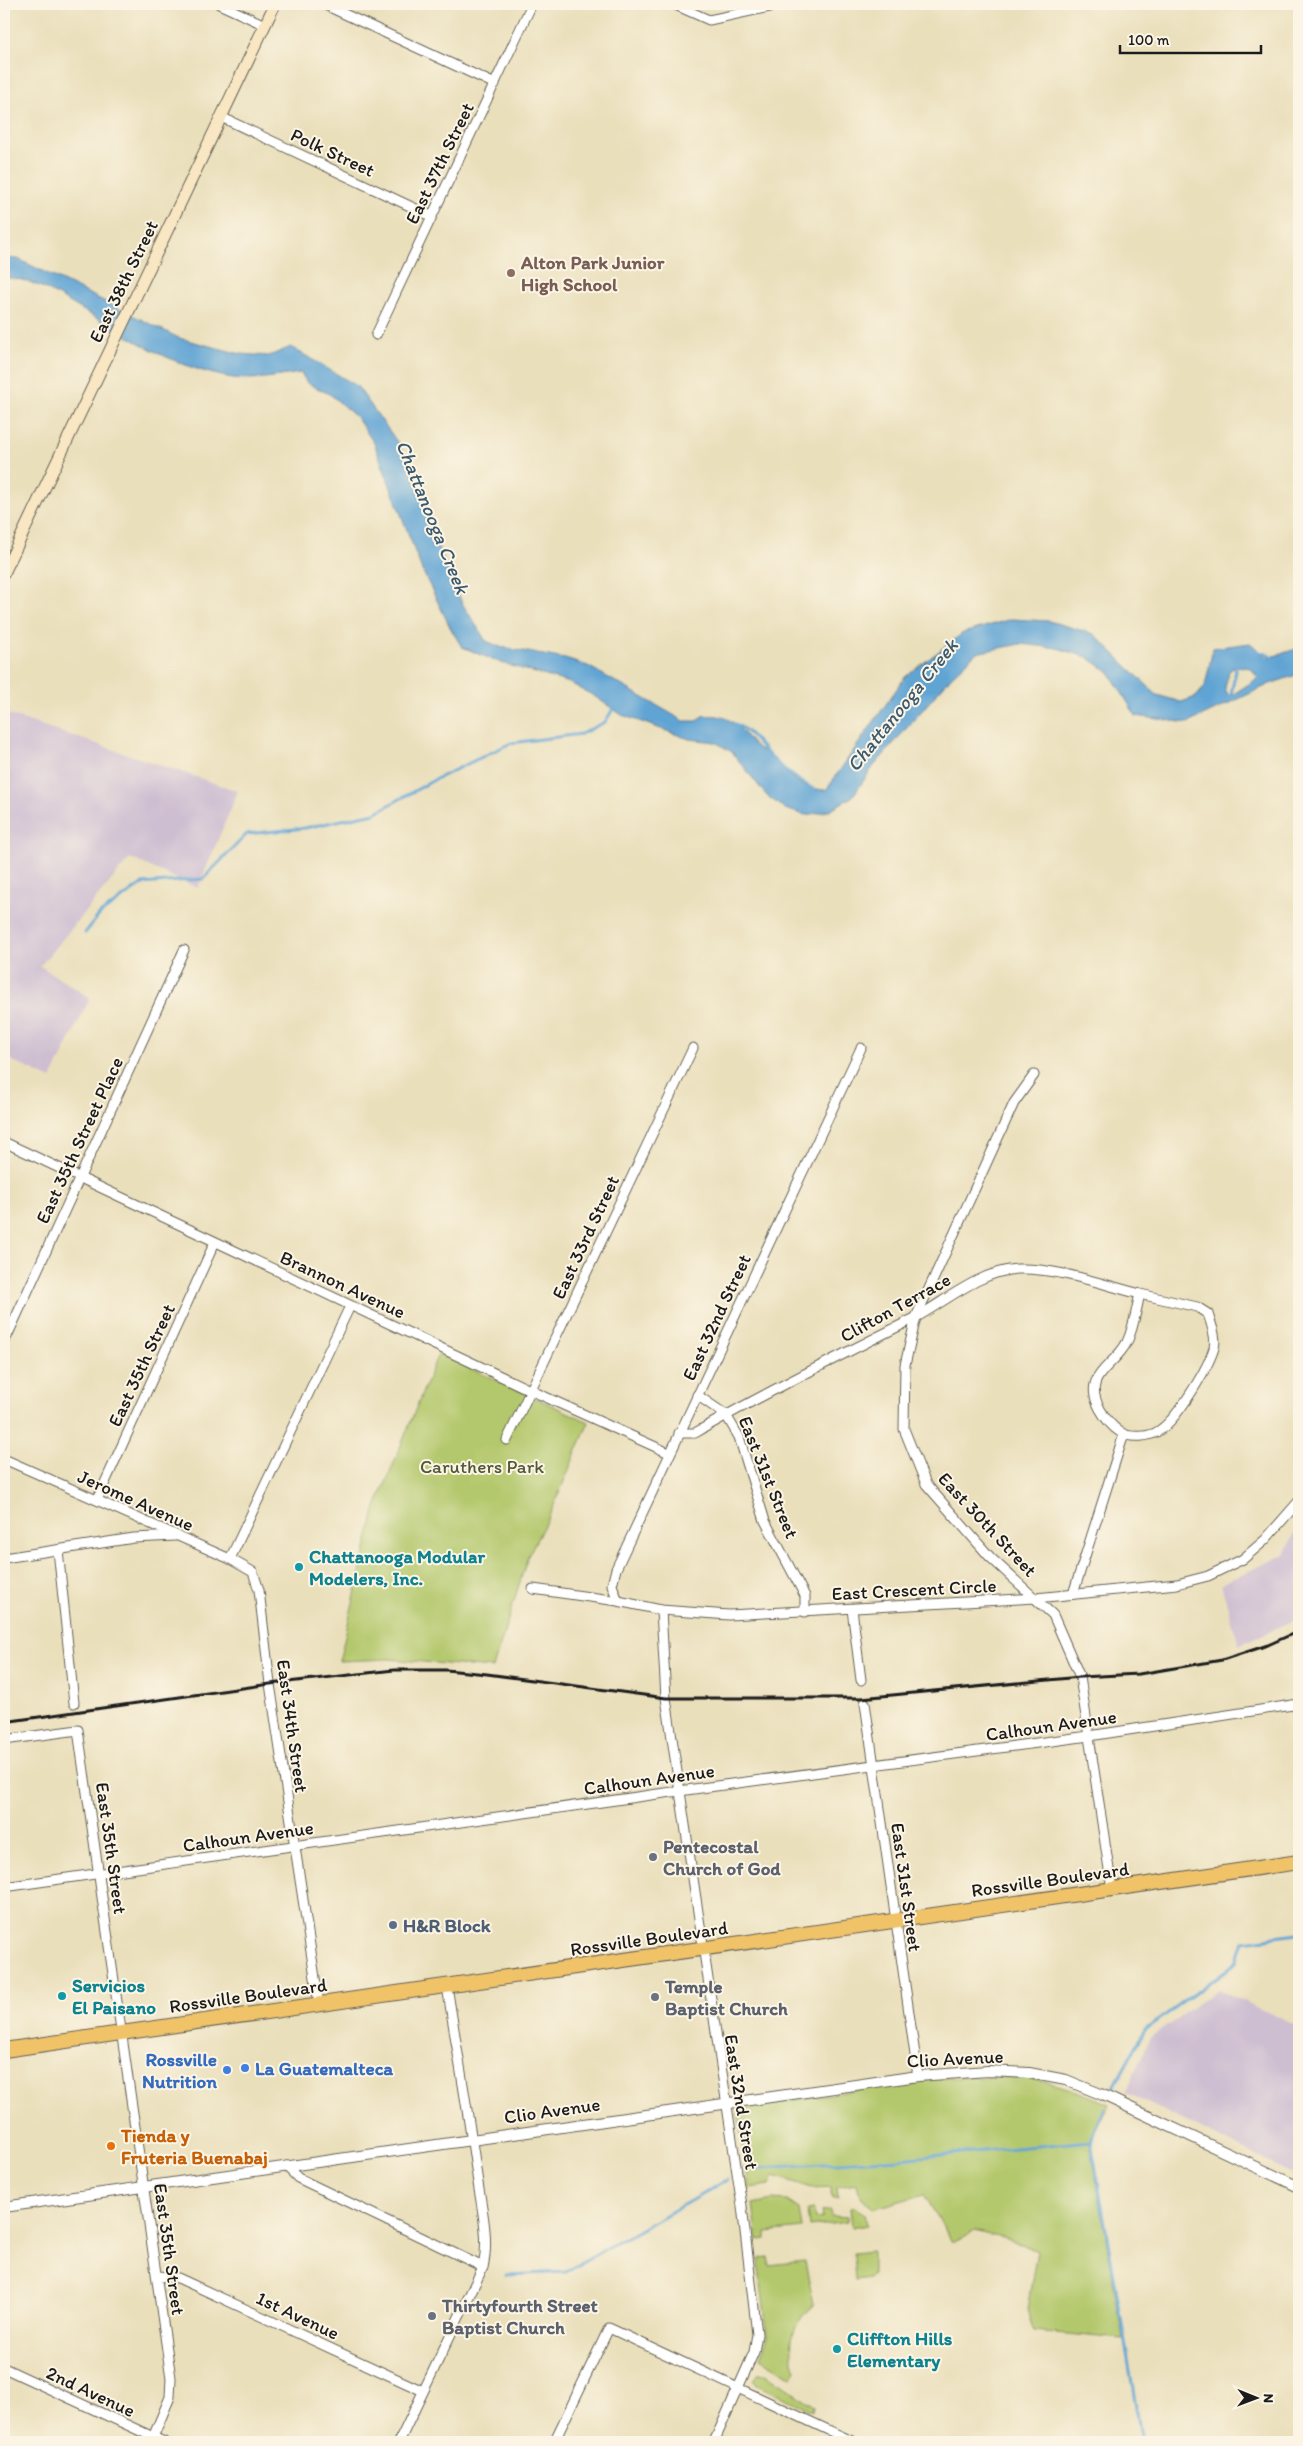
<svg xmlns="http://www.w3.org/2000/svg" width="1303" height="2446" viewBox="0 0 1303 2446" font-family="Itim,sans-serif">
	<rect width="100%" height="100%" fill="#fcf5e5"/>
	<filter id="ink" filterUnits="userSpaceOnUse"><feTurbulence type="fractalNoise" baseFrequency=".02" numOctaves="2"/><feDisplacementMap in="SourceGraphic" scale="10" xChannelSelector="R" yChannelSelector="G"/><feConvolveMatrix kernelMatrix="1 2 1 2 8 2 1 2 1" color-interpolation-filters="sRGB"/></filter>
	<filter id="wash" filterUnits="userSpaceOnUse"><feTurbulence type="fractalNoise" baseFrequency=".0096" numOctaves="4" result="noise"/><feDisplacementMap in="SourceGraphic" scale="20" xChannelSelector="R" yChannelSelector="G"/><feGaussianBlur stdDeviation="1.12" result="paint"/><feColorMatrix in="noise" values="0 0 0 0 0 0 0 0 0 0 0 0 0 0 0 0 0 1.4 0 .05"/><feComposite in="paint" operator="in"/></filter>
	<g filter="url(#wash)">
		<rect width="100%" height="100%" fill="#eadfbb"/>
		<g fill="#cebed1">
			<polygon points="4,713 238,791 198,888 130,858 40,966 90,998 51,1079 4,1057"/>
			<polygon points="1299,1524 1299,1618 1239,1645 1221,1584 1285,1554"/>
			<polygon points="1218,1989 1299,2027 1299,2177 1125,2092 1151,2037"/>
		</g>
		<g fill="#b3c86c" stroke="#687244">
			<polygon points="438,1354 589,1422 551,1512 528,1556 493,1668 389,1659 339,1661 376,1507"/>
			<path d="M933,2078C971,2078 1021,2074 1058,2085C1076,2090 1092,2097 1109,2104L1090,2142L1123,2339L1034,2331L1027,2310L1037,2251L1017,2242L975,2231L952,2242L924,2194L873,2209L860,2195L857,2184L837,2187L838,2198H833L831,2187L812,2188L774,2176L770,2185L749,2188L738,2114L741,2108Z"/>
			<polygon points="772,2200 787,2201 799,2209 802,2228 766,2232 766,2239 758,2240 753,2204"/>
			<polygon points="854,2207 865,2214 867,2225 852,2228 850,2208"/>
			<polygon points="813,2209 815,2219 823,2218 822,2211 830,2210 831,2216 847,2217 847,2222 809,2227 807,2210"/>
			<polygon points="872,2251 872,2275 869,2278 855,2280 853,2253"/>
			<path d="M768,2257L770,2265L805,2261L814,2305C793,2321 786,2346 796,2370L792,2377L760,2358L768,2336L758,2262L760,2258Z"/>
			<polygon points="758,2374 766,2374 814,2406 813,2411 757,2385 754,2381"/>
		</g>
		<path fill="#60a4d4" stroke="#3e6078" fill-rule="evenodd" d="M4,258L18,259L179,338L241,354L269,356L291,347L357,386L398,443L411,469L433,535L462,603L486,641L501,647L565,659L588,666L684,721H697L702,716C731,713 736,725 753,744C758,750 767,751 772,757C792,777 796,788 826,790L905,677L963,633L1011,619L1049,621L1094,634L1157,695L1181,702L1196,697L1205,686L1213,648L1250,643L1268,658L1299,648V674L1270,684L1188,723L1136,716L1109,672L1087,657L1057,648L1020,644L976,653L951,677L873,767L852,797L828,811L818,813L805,815L785,809L766,795L732,752L715,742L689,739L622,715L594,696L570,683L501,663L462,647L451,629L422,570L374,443L356,417L331,395L307,383L301,373C279,376 256,381 233,378C176,369 129,337 81,309C56,295 33,278 4,278ZM1236,666L1251,668L1258,678L1229,697L1225,688L1229,671Z"/>
		<g fill="none" stroke-linecap="round" stroke-linejoin="round">
			<g stroke="#60a4d4" stroke-width="3">
				<polyline points="1257,652 1266,653 1274,659"/>
				<polyline points="1226,699 1231,695 1237,663"/>
				<path d="M735,724C749,730 756,742 766,752C781,768 796,780 815,790"/>
				<polyline points="85,933 100,914 142,884 203,879 247,834 305,828 375,813 434,780 511,743 581,734 605,722 615,706"/>
				<polyline points="1114,2087 1145,2030 1236,1963 1243,1941 1299,1934"/>
				<polyline points="1104,2109 1091,2141 1142,2442"/>
				<polyline points="746,2169 898,2159 1091,2141"/>
				<polyline points="506,2275 566,2272 727,2180"/>
			</g>
		</g>
	</g>
	<g filter="url(#ink)">
		<g fill="none" stroke-linecap="round" stroke-linejoin="round">
			<g stroke="#646054" stroke-width="11">
				<g id="minor">
					<polyline points="219,4 265,25"/>
					<polyline points="323,4 495,84"/>
					<polyline points="673,4 709,20 784,4"/>
					<polyline points="221,117 431,216"/>
					<polyline points="376,335 532,4"/>
					<polyline points="1034,1075 1014,1103 916,1317 905,1365 904,1429 926,1484 990,1557 1053,1615 1080,1677 1112,1889"/>
					<polyline points="4,1142 530,1390 669,1453"/>
					<path d="M1140,1294L1197,1307L1208,1314C1211,1324 1217,1337 1214,1348C1208,1368 1178,1418 1160,1430C1151,1437 1130,1439 1120,1432C1111,1426 1105,1418 1100,1409C1081,1374 1114,1368 1127,1342C1134,1327 1136,1310 1140,1294Z"/>
					<polyline points="4,1343 184,950"/>
					<polyline points="697,1395 726,1415 739,1437 765,1521 805,1596 805,1612"/>
					<path d="M679,1433H695C766,1392 840,1356 913,1319C945,1302 979,1271 1018,1269C1058,1268 1101,1284 1140,1294"/>
					<polyline points="507,1440 693,1048"/>
					<polyline points="4,1459 230,1559 253,1572 259,1590 270,1684 319,2004"/>
					<polyline points="97,1500 215,1242"/>
					<polyline points="58,1550 74,1703"/>
					<polyline points="4,1558 134,1538 175,1536"/>
					<polyline points="230,1559 350,1306"/>
					<polyline points="533,1589 618,1601 661,1610 729,1615 1036,1598 1177,1584 1208,1576 1243,1559 1265,1540 1299,1501"/>
					<polyline points="1073,1594 1124,1434"/>
					<polyline points="618,1601 612,1585 616,1569 861,1048"/>
					<polyline points="852,1609 861,1680"/>
					<polyline points="661,1610 666,1698 742,2206 757,2334 754,2352 714,2442"/>
					<polyline points="865,1703 918,2076"/>
					<polyline points="4,1740 78,1730 171,2378 170,2397 151,2442"/>
					<polyline points="4,1887 679,1791 1089,1736 1299,1704"/>
					<polyline points="286,2166 298,2178 483,2267"/>
					<polyline points="158,2276 178,2278 423,2391"/>
					<polyline points="4,2368 164,2442"/>
					<path d="M399,2442L483,2267C490,2238 481,2206 477,2176C468,2112 457,2049 447,1986"/>
					<polyline points="554,2442 609,2328 854,2442"/>
				</g>
			</g>
			<g stroke="#646054" stroke-width="12">
				<polyline id="tertiary" points="4,2207 918,2076 988,2071 1029,2073 1066,2080 1103,2095 1299,2187"/>
			</g>
			<g stroke="#646054" stroke-width="13">
				<polyline id="secondary" points="4,573 275,4"/>
			</g>
			<g stroke="#646054" stroke-width="16">
				<polyline id="trunk" points="4,2050 1299,1862"/>
			</g>
			<use href="#minor" stroke="#fff" stroke-width="9"/>
			<use href="#tertiary" stroke="#fff" stroke-width="10"/>
			<use href="#secondary" stroke="#f9e7c3" stroke-width="11"/>
			<use href="#trunk" stroke="#f1c369" stroke-width="14"/>
			<polyline stroke="#1c1c1c" stroke-width="3" points="4,1722 270,1684 394,1670 446,1670 487,1674 666,1698 861,1698 1080,1677 1139,1674 1222,1660 1268,1645 1299,1631"/>
		</g>
	</g>
	<circle fill="#8d6e63" stroke="#fcf5e5" stroke-width="2" cx="511" cy="273" r="5"/>
	<g fill="#0f9aa8" stroke="#fcf5e5" stroke-width="2">
		<circle cx="299" cy="1567" r="5"/>
		<circle cx="62" cy="1996" r="5"/>
		<circle cx="837" cy="2349" r="5"/>
	</g>
	<g fill="#6b7280" stroke="#fcf5e5" stroke-width="2">
		<circle cx="653" cy="1857" r="5"/>
		<circle cx="655" cy="1997" r="5"/>
		<circle cx="432" cy="2316" r="5"/>
	</g>
	<circle fill="#5c6f8a" stroke="#fcf5e5" stroke-width="2" cx="393" cy="1925" r="5"/>
	<g fill="#3f7fe0" stroke="#fcf5e5" stroke-width="2">
		<circle cx="245" cy="2068" r="5"/>
		<circle cx="227" cy="2070" r="5"/>
	</g>
	<circle fill="#e8710a" stroke="#fcf5e5" stroke-width="2" cx="111" cy="2146" r="5"/>
	<g text-anchor="middle" stroke-width="4" stroke-linejoin="round" paint-order="stroke">
		<g font-size="19" fill="#1c1c1c" stroke="#fcf5e5">
			<text transform="translate(333 152) rotate(25)" y="7">Polk Street</text>
			<text transform="translate(439 163) rotate(-64)" y="7">East 37th Street</text>
			<text transform="translate(123 281) rotate(-64)" y="7">East 38th Street</text>
			<text transform="translate(79 1140) rotate(-65)" y="7">East 35th Street Place</text>
			<text transform="translate(585 1237) rotate(-65)" y="7">East 33rd Street</text>
			<text transform="translate(343 1284) rotate(25)" y="7">Brannon Avenue</text>
			<text transform="translate(895 1307) rotate(-29)" y="7">Clifton Terrace</text>
			<text transform="translate(716 1317) rotate(-65)" y="7">East 32nd Street</text>
			<text transform="translate(141 1365) rotate(-65)" y="7">East 35th Street</text>
			<text transform="translate(769 1477) rotate(68)" y="7">East 31st Street</text>
			<text transform="translate(136 1500) rotate(24)" y="7">Jerome Avenue</text>
			<text transform="translate(988 1524) rotate(47)" y="7">East 30th Street</text>
			<text transform="translate(914 1589) rotate(-3)" y="7">East Crescent Circle</text>
			<text transform="translate(1051 1725) rotate(-8)" y="7">Calhoun Avenue</text>
			<text transform="translate(293 1726) rotate(82)" y="7">East 34th Street</text>
			<text transform="translate(649 1779) rotate(-8)" y="7">Calhoun Avenue</text>
			<text transform="translate(248 1836) rotate(-8)" y="7">Calhoun Avenue</text>
			<text transform="translate(112 1848) rotate(82)" y="7">East 35th Street</text>
			<text transform="translate(1050 1879) rotate(-8)" y="7">Rossville Boulevard</text>
			<text transform="translate(907 1887) rotate(82)" y="7">East 31st Street</text>
			<text transform="translate(649 1938) rotate(-8)" y="7">Rossville Boulevard</text>
			<text transform="translate(248 1995) rotate(-8)" y="7">Rossville Boulevard</text>
			<text transform="translate(955 2058) rotate(-3)" y="7">Clio Avenue</text>
			<text transform="translate(742 2102) rotate(81)" y="7">East 32nd Street</text>
			<text transform="translate(552 2110) rotate(-8)" y="7">Clio Avenue</text>
			<text transform="translate(170 2249) rotate(82)" y="7">East 35th Street</text>
			<text transform="translate(298 2315) rotate(25)" y="7">1st Avenue</text>
			<text transform="translate(91 2391) rotate(25)" y="7">2nd Avenue</text>
		</g>
		<g font-size="19" font-weight="bold" fill="#785e54" stroke="#fcf5e5" text-anchor="start">
			<text x="521" y="269">Alton Park Junior<tspan x="521" dy="22">High School</tspan></text>
		</g>
		<g font-size="19" fill="#515838" stroke="#fcf5e5">
			<text x="482" y="1473">Caruthers Park</text>
		</g>
		<g font-size="19" font-weight="bold" fill="#0d838f" stroke="#fcf5e5" text-anchor="start">
			<text x="309" y="1563">Chattanooga Modular<tspan x="309" dy="22">Modelers, Inc.</tspan></text>
			<text x="72" y="1992">Servicios<tspan x="72" dy="22">El Paisano</tspan></text>
			<text x="847" y="2345">Cliffton Hills<tspan x="847" dy="22">Elementary</tspan></text>
		</g>
		<g font-size="19" font-weight="bold" fill="#5b616d" stroke="#fcf5e5" text-anchor="start">
			<text x="663" y="1853">Pentecostal<tspan x="663" dy="22">Church of God</tspan></text>
			<text x="665" y="1993">Temple<tspan x="665" dy="22">Baptist Church</tspan></text>
			<text x="442" y="2312">Thirtyfourth Street<tspan x="442" dy="22">Baptist Church</tspan></text>
		</g>
		<g font-size="19" font-weight="bold" fill="#4e5e75" stroke="#fcf5e5" text-anchor="start">
			<text x="403" y="1932">H&amp;R Block</text>
		</g>
		<g font-size="19" font-weight="bold" fill="#366cbe" stroke="#fcf5e5" text-anchor="end">
			<text x="217" y="2066">Rossville<tspan x="217" dy="22">Nutrition</tspan></text>
			<text x="255" y="2075" text-anchor="start">La Guatemalteca</text>
		</g>
		<g font-size="19" font-weight="bold" fill="#c56008" stroke="#fcf5e5" text-anchor="start">
			<text x="121" y="2142">Tienda y<tspan x="121" dy="22">Fruteria Buenabaj</tspan></text>
		</g>
		<g font-size="20" font-style="italic" fill="#3b596f" stroke="#fcf5e5">
			<text transform="translate(433 517) rotate(68)" y="7">Chattanooga Creek</text>
			<text transform="translate(902 705) rotate(-51)" y="7">Chattanooga Creek</text>
		</g>
	</g>
	<rect width="1303" height="2446" fill="none" stroke="#fcf5e5" stroke-width="20"/>
	<g transform="translate(1256 2398) rotate(91)" stroke="#fcf5e5" stroke-width="4" paint-order="stroke">
	<path d="M0-4L9 19L0 12L-9 19Z" fill="#1c1c1c"/>
	<text y="-8" font-size="14" font-weight="bold" text-anchor="middle" fill="#1c1c1c">N</text>
	</g>
	<path d="M1120 45v8h141v-8" fill="none" stroke="#1c1c1c" stroke-width="2.5"/>
	<text x="1128" y="45" font-size="15" fill="#1c1c1c" stroke="#fcf5e5" stroke-width="4" paint-order="stroke">100 m</text>
</svg>
